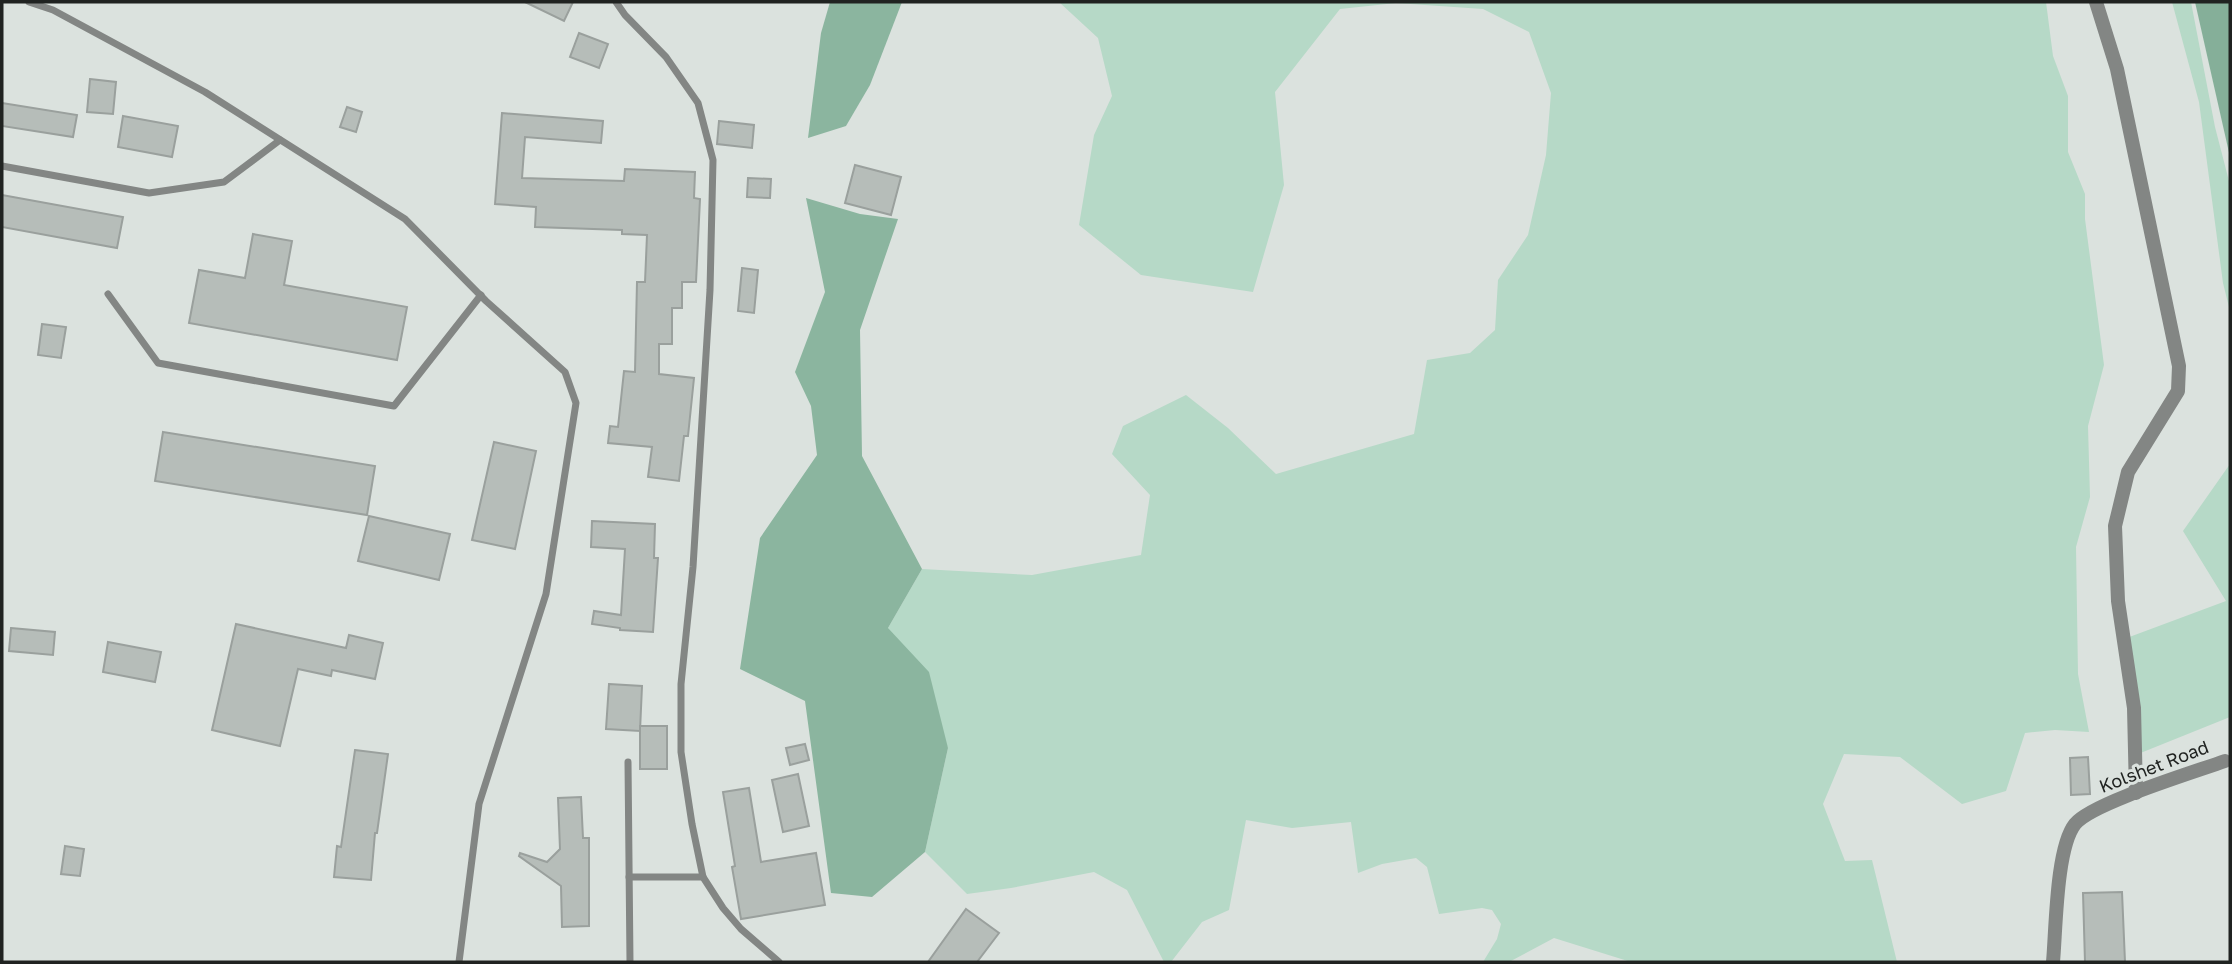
<svg xmlns="http://www.w3.org/2000/svg" width="2232" height="964" viewBox="0 0 2232 964" font-family="'Golos Text',sans-serif">
	<rect width="100%" height="100%" fill="#dbe2de"/>
	<g fill="#b6d9c7">
		<polygon points="1059,2 2046,2 2053,56 2068,96 2068,152 2085,194 2085,219 2104,365 2088,426 2090,497 2076,547 2078,674 2089,732 2055,730 2025,733 2006,791 1962,804 1900,757 1844,754 1823,804 1845,861 1872,860 1897,962 1631,962 1554,938 1509,962 1483,962 1497,939 1501,924 1492,910 1482,908 1439,914 1427,867 1416,858 1382,864 1358,873 1351,822 1292,828 1246,820 1229,910 1202,922 1171,962 1164,962 1127,890 1094,872 1011,888 967,894 925,852 948,748 888,628 922,569 1032,575 1141,555 1150,495 1112,454 1123,426 1186,395 1228,428 1276,474 1414,434 1427,360 1470,353 1495,330 1498,280 1528,235 1546,155 1551,93 1529,32 1483,9 1396,3 1340,9 1275,92 1284,185 1253,292 1141,275 1079,225 1094,135 1112,96 1098,38"/>
		<polygon points="2172,2 2191,2 2215,127 2230,185 2230,311 2223,283 2199,102"/>
		<polygon points="2230,464 2230,717 2138,754 2124,639 2226,601 2183,531"/>
	</g>
	<g fill="#8bb59f">
		<polygon points="830,2 902,2 870,85 846,126 808,138 821,33"/>
		<polygon points="806,198 860,214 898,219 860,330 862,456 922,569 888,628 929,672 948,748 925,852 872,897 831,893 805,701 740,669 760,538 817,455 811,406 795,372 825,292"/>
	</g>
	<polygon fill="#85af99" points="2195,2 2230,2 2230,157"/>
	<g fill="#b6bdb9" stroke="#9aa09d" stroke-width="2">
		<polygon points="525,2 573,2 564,21"/>
		<polygon points="579,33 608,44 599,68 570,57"/>
		<polygon points="90,79 116,82 113,114 87,112"/>
		<polygon points="2,103 77,115 73,137 2,126"/>
		<polygon points="347,107 362,112 356,132 340,127"/>
		<polygon points="502,113 603,121 601,143 525,137 522,178 624,181 625,169 695,172 694,198 700,199 696,282 682,282 682,308 672,308 672,344 659,344 659,374 694,378 688,436 684,436 679,481 648,477 652,447 608,443 610,426 618,427 624,371 635,372 637,282 645,282 647,235 622,234 622,230 535,227 536,207 495,204"/>
		<polygon points="123,116 178,126 172,157 118,147"/>
		<polygon points="719,121 754,125 752,148 717,144"/>
		<polygon points="855,165 901,177 891,215 845,203"/>
		<polygon points="748,178 771,179 770,198 747,197"/>
		<polygon points="2,195 123,217 117,248 2,227"/>
		<polygon points="253,234 292,241 284,285 407,307 397,360 189,323 199,270 245,278"/>
		<polygon points="742,268 758,270 754,313 738,311"/>
		<polygon points="42,324 66,327 61,358 38,355"/>
		<polygon points="163,432 375,466 367,515 155,481"/>
		<polygon points="494,442 536,451 515,549 472,540"/>
		<polygon points="369,516 450,534 439,580 358,561"/>
		<polygon points="592,521 655,524 654,558 658,558 653,632 620,630 620,628 592,624 594,611 621,615 625,549 591,547"/>
		<polygon points="236,624 346,648 349,635 383,643 375,679 332,670 331,676 298,669 280,746 212,730"/>
		<polygon points="11,628 55,632 53,655 9,651"/>
		<polygon points="108,642 161,652 155,682 103,672"/>
		<polygon points="609,684 642,686 640,731 606,729"/>
		<rect x="640" y="726" width="27" height="43"/>
		<polygon points="805,744 809,760 790,765 786,748"/>
		<polygon points="355,750 388,754 377,833 375,833 371,880 334,877 337,846 341,847"/>
		<polygon points="2088,757 2090,794 2071,795 2070,758"/>
		<polygon points="798,774 809,826 783,832 772,780"/>
		<polygon points="749,788 761,862 816,853 825,905 741,919 732,867 735,866 723,792"/>
		<polygon points="581,797 583,838 589,838 589,926 562,927 561,886 519,856 520,853 547,862 560,849 558,798"/>
		<polygon points="65,846 84,849 80,876 61,874"/>
		<polygon points="2122,892 2125,962 2085,962 2083,893"/>
		<polygon points="966,909 999,933 977,962 928,962"/>
	</g>
	<g fill="none" stroke-linecap="round" stroke-linejoin="round">
		<g stroke="#838684" stroke-width="7">
			<polyline points="29,2 53,10 205,92 405,219 486,301 565,372 576,403 546,594 479,804 459,962"/>
			<polyline points="616,2 625,15 666,57 698,103 713,160 710,290 693,567 681,684 681,752 692,824 703,877 723,908 741,929 779,962"/>
			<polyline points="2,166 149,193 224,182 280,140"/>
			<polyline points="108,294 158,363 394,406 481,295"/>
			<polyline points="628,762 630,962"/>
			<polyline points="629,877 703,877"/>
		</g>
		<g stroke="#838684" stroke-width="14">
			<polyline points="2096,2 2117,69 2179,366 2178,391 2128,472 2115,526 2118,601 2134,708 2136,793"/>
			<path d="M2053,962C2056,930 2056,848 2075,824C2092,803 2195,772 2225,761"/>
		</g>
	</g>
	<g text-anchor="middle" stroke-width="6" stroke-linejoin="round" paint-order="stroke">
		<g font-size="18" fill="#202321" stroke="#dbe2de">
			<text transform="translate(2154 767) rotate(-21)" y="6">Kolshet Road</text>
		</g>
	</g>
	<rect width="2232" height="964" fill="none" stroke="#202321" stroke-width="7"/>
</svg>
